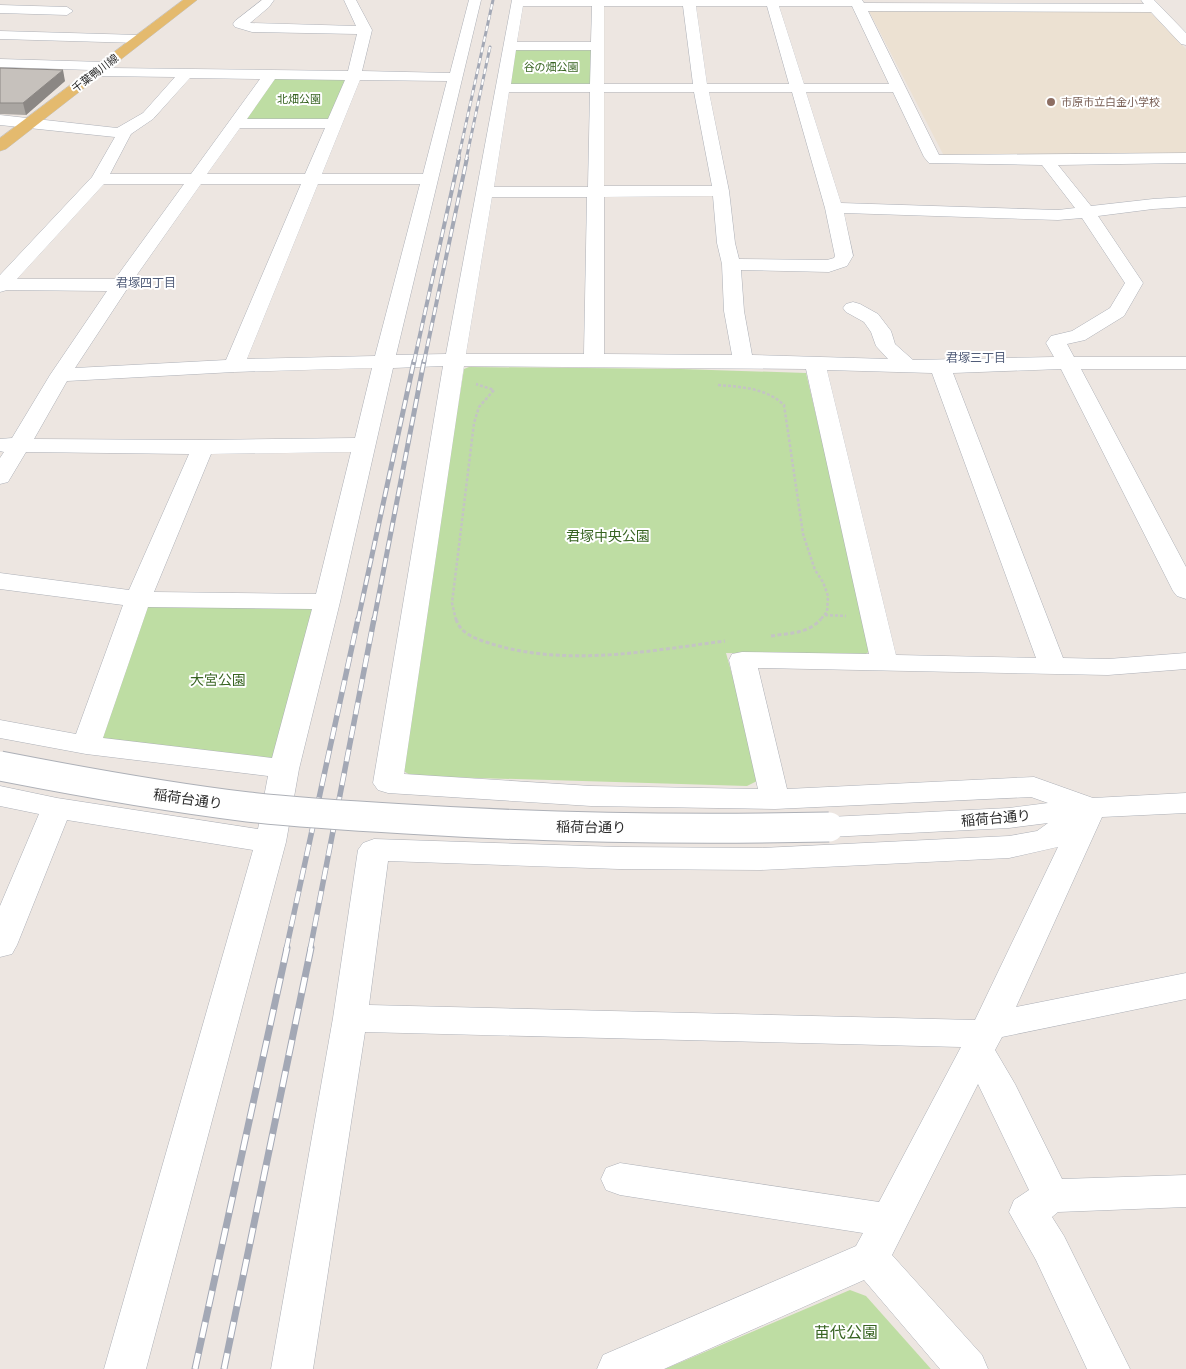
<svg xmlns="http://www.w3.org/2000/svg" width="1186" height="1369" viewBox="0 0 1186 1369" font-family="Ubuntu,'Noto Sans JP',sans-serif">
	<rect width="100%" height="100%" fill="#ede6e1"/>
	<polygon fill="#ece1d2" points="868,9 1148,10 1186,49 1186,155 945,158"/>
	<g fill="#bedda3">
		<polygon points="516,49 592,49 591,84 510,84"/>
		<polygon points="275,78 347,79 330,120 246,120"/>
		<polygon points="469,367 681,369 806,373 871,650 863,656 726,653 761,779 747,786 412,776 400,769 464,369"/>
		<polygon points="138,599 327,602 284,769 86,745"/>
		<polygon points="850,1290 866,1296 931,1369 665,1369"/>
	</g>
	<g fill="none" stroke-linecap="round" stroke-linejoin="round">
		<g stroke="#adb0b7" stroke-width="1">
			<g id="minor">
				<path d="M262,0H274L269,7L250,23L356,26L344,0H356L372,30L362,71L450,73L469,0H481L396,355L446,354L512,0H862L864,3L1144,4L1141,0H1154L1186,33V45L1181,44L1151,12L868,11L939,155L1186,153V163L1058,165L1091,206L1153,199L1186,197V207L1153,209L1098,216L1143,283L1124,316L1085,340L1067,344L1074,357H1186V369H1081L1186,567V599L1177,596L1173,591L1061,369L953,373L1063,658L1108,659L1186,653V669L1108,675L758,668L787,789L1034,777L1093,798L1186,793V813L1102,817L1016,1007L1186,973V999L1002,1037L995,1050L1015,1084L1062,1179L1186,1175V1207L1058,1212L1052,1217L1064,1236L1130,1369H1087L1036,1260L1009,1212L1014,1200L1029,1190L978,1084L892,1255L982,1355L988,1369H940L864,1280L664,1369H597L603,1355L856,1246L863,1233L620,1195L606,1190L601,1179L606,1168L620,1163L879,1202L961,1047L365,1032L313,1369H271L333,1018L358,850L363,843L374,839L619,847L761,848L1009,836L1037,831L1048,823L1009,828L829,837L818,834L814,827L818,820L829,817L1009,808L1048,803L1031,797L775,809L591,806L388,793L378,790L373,783L443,366L393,368L340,602L299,769L286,842L146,1369H104L253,850L67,820L17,945L12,954L0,957V906L39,814L0,806V786L57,798L258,829L268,776L86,754L0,738V720L76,734L123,605L0,589V573L129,590L189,454L26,452L8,482L0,484V458L4,452L0,451V439L12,438L50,375L107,291L7,290L0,292V275L92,177L115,137L0,125V115L117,128L143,113L175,77L97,76L92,75L90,72L91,70L0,67V59L104,62L109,63L111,66L110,68L348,71L357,34L252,32L235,27L233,24L235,21ZM523,6H592L591,42H517ZM604,6H683L693,84H604ZM696,6H767L789,84H707ZM779,6H852L889,84H804ZM516,50H591L590,84H511ZM190,78L260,79L191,174H110L131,134L153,119ZM275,79L345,80L328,119H247ZM360,80L447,81L423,174H322ZM509,92H590L588,187H494ZM604,92H694L712,186H604ZM709,92H792L825,208L835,256L834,258L827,260L739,259L735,243L729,191ZM806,92H893L924,157L929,163L1042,165L1075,208L1058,210L841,203ZM240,128H325L305,174H207ZM104,184H184L115,279H17ZM201,184H301L226,360L75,368L129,286ZM318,184H420L375,356L247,359ZM713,196L717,243L722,264L724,311L732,355L604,354V197ZM492,197H587L584,354H466ZM844,213L1058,220L1082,218L1125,283L1110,308L1072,331L1051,336L1046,343L1054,357L913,360L895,344L891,331L878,314L860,304L853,302L846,304L843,308L846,312L864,322L871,332L876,346L888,359L752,355L744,311L741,270L829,272L847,266L853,256ZM464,366L806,369L869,654L742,652L732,654L729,660L758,789L591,786L404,774ZM372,368L355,438L203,440L34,439L67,381L234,372ZM827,370L932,373L1036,658L896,655ZM351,452L316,594L154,592L211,454ZM148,607L312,609L272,758L103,738ZM1058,847L975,1020L369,1005L388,861L619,869L761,870L1009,858Z"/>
				<polygon points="0,5 67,7 73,11 67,15 0,13"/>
				<polygon points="0,31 139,35 146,39 139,43 0,39"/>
			</g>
		</g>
		<g stroke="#c4c4c4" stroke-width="1">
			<polygon id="major" points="183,0 197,0 6,149 0,151 0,138"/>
		</g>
		<g stroke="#c4c4c4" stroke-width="2.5" stroke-dasharray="3 2" stroke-linecap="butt">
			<path d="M718,385C742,387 766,388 784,405L803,534L815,570L823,582L828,596L827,612L820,620"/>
			<polyline points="825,615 846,616"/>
			<polyline points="456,620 452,603 474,423 479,407 494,390 476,384"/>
		</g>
		<g stroke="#c4c4c4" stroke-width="3" stroke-dasharray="4 2.5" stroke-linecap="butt">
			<path d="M456,619C461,635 477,639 492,644C567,667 648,651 725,641"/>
			<path d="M771,636C789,633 808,634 821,619"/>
		</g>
		<use href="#minor" fill="#fff" fill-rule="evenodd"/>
		<use href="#major" fill="#e4ba6e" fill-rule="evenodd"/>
		<g stroke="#a3a8b5" stroke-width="3">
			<g id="rail-far4">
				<polyline points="458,160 493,0"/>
				<polyline points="466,160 490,47"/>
			</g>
		</g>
		<g stroke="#a3a8b5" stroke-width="4">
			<g id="rail-far3">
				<polyline points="414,362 459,158"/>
				<polyline points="424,362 467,158"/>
			</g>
		</g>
		<g stroke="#a3a8b5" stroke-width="5">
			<g id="rail-far2">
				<polyline points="358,620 414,361"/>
				<polyline points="374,620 424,361"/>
			</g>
		</g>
		<g stroke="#a3a8b5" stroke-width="5.5">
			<g id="rail-far1">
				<polyline points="286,950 358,619"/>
				<polyline points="310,950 374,619"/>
			</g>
		</g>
		<g stroke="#a3a8b5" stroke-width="7">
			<g id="rail">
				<polyline points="195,1369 287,948"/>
				<polyline points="224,1369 311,948"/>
			</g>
		</g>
		<use href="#rail-far4" stroke="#fff" stroke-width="2" stroke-dasharray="5.5" stroke-linecap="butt"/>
		<use href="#rail-far3" stroke="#fff" stroke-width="2.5" stroke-dasharray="8" stroke-linecap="butt"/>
		<use href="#rail-far2" stroke="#fff" stroke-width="3" stroke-dasharray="9" stroke-linecap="butt"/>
		<use href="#rail-far1" stroke="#fff" stroke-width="4" stroke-dasharray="12" stroke-linecap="butt"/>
		<use href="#rail" stroke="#fff" stroke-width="5" stroke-dasharray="16" stroke-linecap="butt"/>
		<g stroke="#adb0b7" stroke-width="31" stroke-linecap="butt">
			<path id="minor-bridge" d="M0,766C82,782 165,797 248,807C300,813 353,816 406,819C547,828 688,830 829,827"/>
		</g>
		<use href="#minor-bridge" stroke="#fff" stroke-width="29"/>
	</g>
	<polygon fill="#aaa6a2" points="0,68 65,81 26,115 0,114"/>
	<polygon fill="#8b8784" points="63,70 65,81 26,115 23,103"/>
	<polygon fill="#c6c1bc" stroke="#8b8784" points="0,68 63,70 23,103 0,103"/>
	<circle fill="#8d6e63" stroke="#fff" stroke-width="2" cx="1051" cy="102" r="5"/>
	<g text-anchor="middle" stroke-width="4" stroke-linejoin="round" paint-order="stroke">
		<g font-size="11" fill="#386422" stroke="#fff">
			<text x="551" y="71">谷の畑公園</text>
			<text x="299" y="103">北畑公園</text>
		</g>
		<g font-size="11" fill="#2d2d2d" stroke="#fff">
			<text transform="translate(95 73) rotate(-37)" y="4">千葉鴨川線</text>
		</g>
		<g font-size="11" fill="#785e54" stroke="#fff" text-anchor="start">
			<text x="1061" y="106">市原市立白金小学校</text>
		</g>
		<g font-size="12" fill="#515d79" stroke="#fff">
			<text x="146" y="287">君塚四丁目</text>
			<text x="976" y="362">君塚三丁目</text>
		</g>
		<g font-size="14" fill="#386422" stroke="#fff">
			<text x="608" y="541">君塚中央公園</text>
			<text x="218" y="685">大宮公園</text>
		</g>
		<g font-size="14" fill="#2d2d2d" stroke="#fff">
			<text transform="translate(188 799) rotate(8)" y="5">稲荷台通り</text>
			<text transform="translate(996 818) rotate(-5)" y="5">稲荷台通り</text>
			<text transform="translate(591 827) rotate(1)" y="5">稲荷台通り</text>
		</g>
		<g font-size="16" fill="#386422" stroke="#fff">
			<text x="846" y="1338">苗代公園</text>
		</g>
	</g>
</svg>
